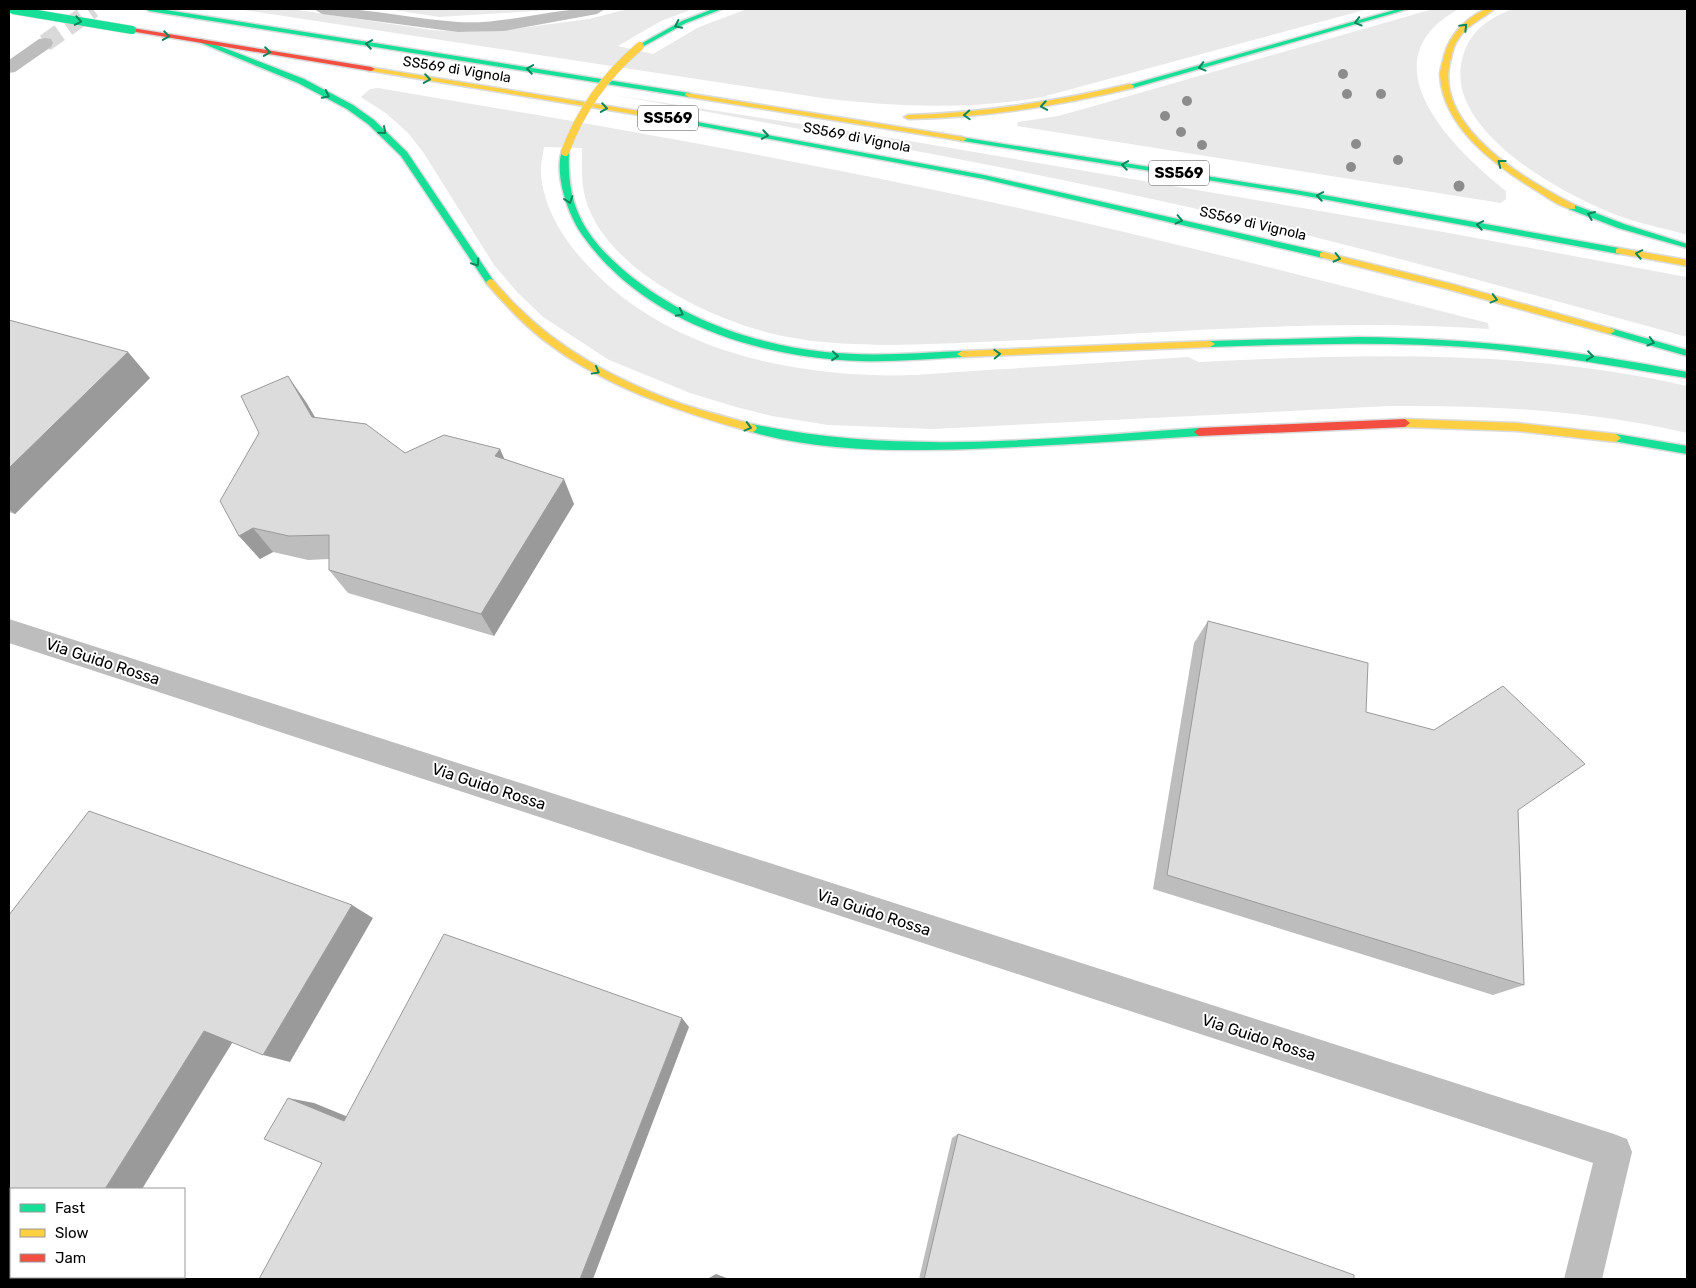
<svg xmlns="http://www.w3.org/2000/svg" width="1696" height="1288" viewBox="0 0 1696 1288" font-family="Rubik,sans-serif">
	<rect width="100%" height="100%" fill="#fff"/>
	<g fill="#e9e9e9">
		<path d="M237,9H292L431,30L467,32L507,30L543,25L589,19L628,9H693L661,21L618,46L653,54L699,27L747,9H1368L1042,97C968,110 897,107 822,98Z"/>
		<polygon points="388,9 566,9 439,17"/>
		<path d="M1433,9H1459C1363,61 1453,149 1506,191V199L1501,203L1017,126L1018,122L1058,116L1087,108Z"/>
		<path d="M1513,9H1687V235C1667,229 1645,225 1625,218C1569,199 1444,132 1462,60C1468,33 1487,18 1513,9Z"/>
		<path d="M378,88C586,123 794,159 1000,204C1164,239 1326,282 1488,323L1489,329C1289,315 1089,342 888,345C857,344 825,344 794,338C723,327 604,272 585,197C581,181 582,164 582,148L544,147C543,155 540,165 541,173C543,211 568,246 594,272C667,345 771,371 871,375C915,377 961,371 1005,369C1066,365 1127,361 1188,357L1199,362C1362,354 1527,349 1687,386V433C1590,410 1488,405 1389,406L933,429L828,425L772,416L736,407L690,393L609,360L543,317L517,292L494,265L423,152L408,133L387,114L361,97L370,89Z"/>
		<path d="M614,95L898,139L1449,233L1687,277V337C1529,294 1371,249 1211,212C1013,167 813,131 614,95Z"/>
	</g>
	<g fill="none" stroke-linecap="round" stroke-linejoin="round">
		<polyline stroke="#d9d9d9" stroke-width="18" stroke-dasharray="18 9" stroke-linecap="butt" points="45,43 93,9"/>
		<g stroke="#dbdbdb" stroke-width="3">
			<g id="fast">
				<polygon points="146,9 160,9 689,93 693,95 689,97 149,11"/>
				<polygon points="713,9 722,9 686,23 642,47 637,46 682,21"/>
				<polygon points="1398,9 1408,9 1133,88 1126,86"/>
				<polygon points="201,39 304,79 353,105 374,120 407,152 493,280 493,284 487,284 401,156 368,124 347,109 298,83 199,42 199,40"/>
				<polygon points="654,114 984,175 1323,252 1327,255 1323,258 984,179 657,118 654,118"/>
				<polygon points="960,137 1301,191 1619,248 1623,251 1619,254 1301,195 963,141 960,141"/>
				<path d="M562,150L569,152C568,174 570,195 579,215C589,238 608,257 627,273C684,320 753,344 825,352C871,357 916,353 962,351L967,354L962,357C928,359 894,362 860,361C759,358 644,322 583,236C568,215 554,175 562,150Z"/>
				<polygon points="1572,204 1624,224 1687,244 1687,248 1618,228 1569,209 1568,207"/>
				<polygon points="1610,328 1687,350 1687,356 1607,333 1605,331"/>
				<path d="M1358,337C1469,338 1578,350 1687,372V378C1618,367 1550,354 1480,348C1390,341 1300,344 1210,347L1205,344L1210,341Z"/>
				<path d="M752,424C899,456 1051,438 1199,428L1204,432L1199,436C1123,441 1047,446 971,449C898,451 819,452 749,431L747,428L749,425Z"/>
				<polygon points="1616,434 1687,446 1687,454 1613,441 1611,438"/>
			</g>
		</g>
		<g stroke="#dbdbdb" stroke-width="3">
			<g id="slow">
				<path d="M1486,9H1494C1481,20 1466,25 1457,41C1453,47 1452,55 1450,62C1434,127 1527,181 1575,205V209C1564,210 1547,197 1537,191C1496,166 1443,128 1440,75C1440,69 1443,62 1444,56C1450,34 1466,18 1486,9Z"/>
				<polygon points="368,67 657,114 661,116 657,118 371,71 368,71"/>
				<path d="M1130,84L1134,86L1133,88C1058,106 984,118 908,119L904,117L908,115C984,113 1057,101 1130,84Z"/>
				<polygon points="686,93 963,137 967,139 963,141 689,97 685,95"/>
				<polygon points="1619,248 1687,260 1687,266 1616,253 1616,249"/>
				<polygon points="1323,252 1452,284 1613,329 1615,331 1610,334 1451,290 1320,257 1320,253"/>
				<path d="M490,279L493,280C501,289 510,300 519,308C564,353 623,383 682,404C706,412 731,418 755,425L757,428L755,431L752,432C677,411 602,386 541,338C521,322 504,303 487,284L486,282Z"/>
				<polygon points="1210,341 1215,344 1210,347 962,357 957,354 962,351"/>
				<polygon points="1405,419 1517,423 1616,434 1621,438 1616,442 1517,431 1405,427 1400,423"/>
			</g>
		</g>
		<g stroke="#dbdbdb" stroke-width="3">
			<g id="jam">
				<polygon points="132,28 371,67 375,69 371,71 130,31 130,29"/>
				<polygon points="1405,419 1410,423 1405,427 1199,436 1194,432 1199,428"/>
			</g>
		</g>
		<g fill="#bdbdbd" fill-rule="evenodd">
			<path d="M314,9C362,6 409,19 458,22C508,25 556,6 605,9L597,14L504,31L458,32L322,14Z"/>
			<polygon points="45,38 51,39 53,43 51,47 15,72 9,73 9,60 39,39"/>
			<polygon points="9,619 1614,1134 1627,1139 1632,1152 1602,1279 1564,1279 1593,1163 9,643"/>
		</g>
		<use href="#fast" fill="#16e098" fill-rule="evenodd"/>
		<use href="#slow" fill="#ffcf43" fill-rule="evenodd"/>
		<use href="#jam" fill="#f24e42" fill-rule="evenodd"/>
		<g stroke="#dbdbdb" stroke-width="9" stroke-linecap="butt">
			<polyline id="fast-bridge" points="13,10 132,30"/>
		</g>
		<g stroke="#dbdbdb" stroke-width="9" stroke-linecap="butt">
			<path id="slow-bridge" d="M565,152C581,109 605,76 640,46"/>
		</g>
		<use href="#fast-bridge" stroke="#16e098" stroke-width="8"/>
		<use href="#slow-bridge" stroke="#ffcf43" stroke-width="8"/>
	</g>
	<g fill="#8c8c8c">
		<circle cx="1343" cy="74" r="5"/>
		<circle cx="1347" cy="94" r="5"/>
		<circle cx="1381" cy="94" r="5"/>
		<circle cx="1187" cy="101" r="5"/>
		<circle cx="1165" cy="116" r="5"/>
		<circle cx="1181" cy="132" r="5"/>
		<circle cx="1356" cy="144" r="5"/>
		<circle cx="1202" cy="145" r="5"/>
		<circle cx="1398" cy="160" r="5"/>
		<circle cx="1351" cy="167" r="5"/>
		<circle cx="1459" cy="186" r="5.5"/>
	</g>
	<g fill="#bdbdbd">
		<polygon points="9,320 150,378 15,514 9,512"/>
		<polygon points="306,402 315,417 405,453 500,449 504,459 574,504 494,636 348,593 329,570 329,559 308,560 273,552 260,559 239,536 259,433"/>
		<polygon points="1208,621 1366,712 1518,810 1524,985 1493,995 1153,889 1194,643"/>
		<polygon points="958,1134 1354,1279 919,1279 952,1138"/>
	</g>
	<g fill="#9a9a9a">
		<polygon points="128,352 150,378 15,514 9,509 9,468"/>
		<polygon points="288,376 306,402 329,442 312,417"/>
		<polygon points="500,449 511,474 495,456"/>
		<polygon points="564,479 574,504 494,636 481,614"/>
		<polygon points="253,528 273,552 260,559 239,536"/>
		<polygon points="352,905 373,918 290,1062 263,1055"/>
		<polygon points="682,1018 689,1027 593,1279 580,1279"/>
		<polygon points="204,1031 234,1040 142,1189 105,1189"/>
		<polygon points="288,1098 314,1103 368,1125 344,1121"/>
		<polygon points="716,1274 729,1279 713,1279 709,1278"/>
	</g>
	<g fill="#dcdcdc" stroke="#9a9a9a">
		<polygon points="9,320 128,352 9,468"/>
		<polygon points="288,376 312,417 366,424 405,453 444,435 500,449 495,456 564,479 481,614 329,570 329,535 289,536 253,528 239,536 220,501 259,433 241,396"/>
		<polygon points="1208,621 1368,663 1366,712 1434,730 1503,686 1585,764 1518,810 1524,985 1167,875"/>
		<polygon points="89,811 352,905 263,1055 204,1031 105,1189 11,1189 11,1255 9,1254 9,915"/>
		<polygon points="444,934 682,1018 580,1279 259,1279 322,1163 264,1139 288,1098 344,1121"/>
		<polygon points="958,1134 1354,1275 1354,1279 924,1279"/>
	</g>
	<defs><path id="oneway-chevron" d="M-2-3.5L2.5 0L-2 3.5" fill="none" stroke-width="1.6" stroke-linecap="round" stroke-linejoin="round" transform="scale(1.25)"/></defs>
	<g stroke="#0d865b">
		<use href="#oneway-chevron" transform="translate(78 21) rotate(10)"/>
		<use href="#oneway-chevron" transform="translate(1358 22) rotate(164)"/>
		<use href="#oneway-chevron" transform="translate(678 25) rotate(154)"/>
		<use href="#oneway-chevron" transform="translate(1464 27) rotate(-45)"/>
		<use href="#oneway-chevron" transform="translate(166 36) rotate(9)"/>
		<use href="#oneway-chevron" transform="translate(369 44) rotate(-171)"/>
		<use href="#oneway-chevron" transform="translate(267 52) rotate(9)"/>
		<use href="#oneway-chevron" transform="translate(1202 67) rotate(165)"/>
		<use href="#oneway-chevron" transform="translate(530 69) rotate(-171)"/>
		<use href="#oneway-chevron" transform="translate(427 79) rotate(9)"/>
		<use href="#oneway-chevron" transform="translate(326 95) rotate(27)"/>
		<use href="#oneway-chevron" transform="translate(1044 106) rotate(170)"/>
		<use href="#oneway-chevron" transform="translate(604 108) rotate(9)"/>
		<use href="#oneway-chevron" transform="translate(967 115) rotate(177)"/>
		<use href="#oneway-chevron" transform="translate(383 131) rotate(41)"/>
		<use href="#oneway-chevron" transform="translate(765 135) rotate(10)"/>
		<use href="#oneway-chevron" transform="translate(1501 163) rotate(-142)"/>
		<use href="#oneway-chevron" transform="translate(1125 165) rotate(-171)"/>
		<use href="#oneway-chevron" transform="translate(1320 196) rotate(-170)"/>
		<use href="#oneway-chevron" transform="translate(569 200) rotate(71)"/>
		<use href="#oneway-chevron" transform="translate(1591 215) rotate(-157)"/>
		<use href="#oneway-chevron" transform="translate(1179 220) rotate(13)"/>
		<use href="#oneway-chevron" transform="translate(1480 225) rotate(-170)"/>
		<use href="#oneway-chevron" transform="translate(1639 254) rotate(-169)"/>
		<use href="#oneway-chevron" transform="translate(1337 258) rotate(14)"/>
		<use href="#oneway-chevron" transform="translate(476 263) rotate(57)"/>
		<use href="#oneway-chevron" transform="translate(1494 299) rotate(15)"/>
		<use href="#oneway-chevron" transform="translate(680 313) rotate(27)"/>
		<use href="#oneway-chevron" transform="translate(1651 342) rotate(16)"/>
		<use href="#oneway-chevron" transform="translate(997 354) rotate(-3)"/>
		<use href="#oneway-chevron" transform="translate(835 356) rotate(5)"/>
		<use href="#oneway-chevron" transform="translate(1590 356) rotate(8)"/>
		<use href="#oneway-chevron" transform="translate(596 371) rotate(29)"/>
		<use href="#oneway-chevron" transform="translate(748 427) rotate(15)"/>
	</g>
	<g text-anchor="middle" stroke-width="4" stroke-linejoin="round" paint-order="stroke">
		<g font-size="14" fill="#000" stroke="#fff">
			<text transform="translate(457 69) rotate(9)" y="5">SS569 di Vignola</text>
			<text transform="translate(857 137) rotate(11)" y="5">SS569 di Vignola</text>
			<text transform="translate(1253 223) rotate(13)" y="5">SS569 di Vignola</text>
		</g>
		<g fill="#fff" stroke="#4c4c4c" stroke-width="1">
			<rect x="638" y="105.5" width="60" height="25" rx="4"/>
			<rect x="1149" y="160.5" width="60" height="25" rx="4"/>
		</g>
		<g font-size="15" font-weight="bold" fill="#000">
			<text x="668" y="123">SS569</text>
			<text x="1179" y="178">SS569</text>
		</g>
		<g font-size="16" fill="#000" stroke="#fff">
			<text transform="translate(103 661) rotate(18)" y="6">Via Guido Rossa</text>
			<text transform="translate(489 786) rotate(18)" y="6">Via Guido Rossa</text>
			<text transform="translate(874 912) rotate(18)" y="6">Via Guido Rossa</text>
			<text transform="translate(1259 1037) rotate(18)" y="6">Via Guido Rossa</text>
		</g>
	</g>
	<rect width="1696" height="1288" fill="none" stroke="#000000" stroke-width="20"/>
	<rect x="10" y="1188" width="175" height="90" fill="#ffffff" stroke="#999999"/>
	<rect x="20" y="1204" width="25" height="8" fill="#16e098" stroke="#999999"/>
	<text x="55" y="1213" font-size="15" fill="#000000">Fast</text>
	<rect x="20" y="1229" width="25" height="8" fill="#ffcf43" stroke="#999999"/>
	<text x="55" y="1238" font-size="15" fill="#000000">Slow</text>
	<rect x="20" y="1254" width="25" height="8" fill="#f24e42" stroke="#999999"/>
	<text x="55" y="1263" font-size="15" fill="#000000">Jam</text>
</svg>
